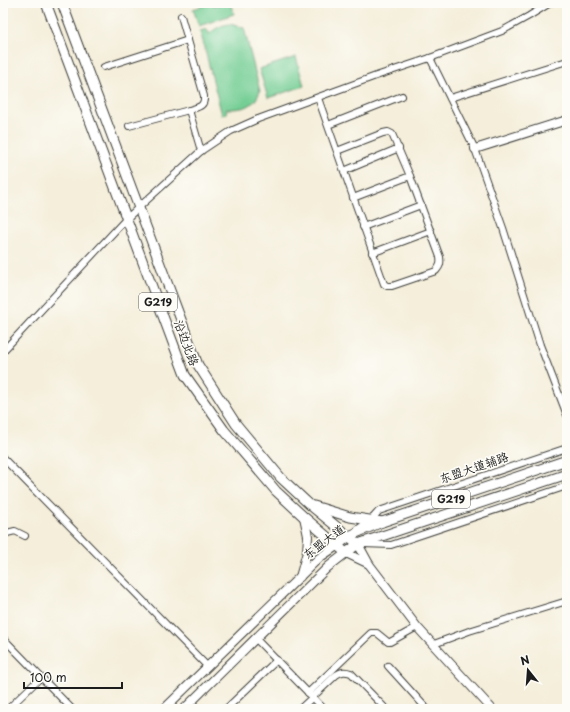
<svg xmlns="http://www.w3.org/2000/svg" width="570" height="712" viewBox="0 0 570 712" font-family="'Playpen Sans','LXGW WenKai TC',sans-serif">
	<rect width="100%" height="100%" fill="#fdfcf7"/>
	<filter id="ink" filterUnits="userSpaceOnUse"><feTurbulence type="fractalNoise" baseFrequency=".025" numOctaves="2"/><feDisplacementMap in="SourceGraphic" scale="8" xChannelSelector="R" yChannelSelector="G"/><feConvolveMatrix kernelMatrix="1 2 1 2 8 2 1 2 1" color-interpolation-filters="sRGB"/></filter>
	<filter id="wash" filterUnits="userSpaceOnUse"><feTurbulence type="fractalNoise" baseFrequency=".012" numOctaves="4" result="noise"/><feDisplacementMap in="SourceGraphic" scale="16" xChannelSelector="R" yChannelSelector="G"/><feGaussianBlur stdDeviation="0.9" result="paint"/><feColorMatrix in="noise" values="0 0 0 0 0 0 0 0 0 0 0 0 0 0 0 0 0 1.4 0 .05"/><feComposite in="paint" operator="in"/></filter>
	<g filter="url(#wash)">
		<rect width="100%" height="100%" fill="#f4eeda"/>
		<g fill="#75ce94" stroke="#487558">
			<polygon points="212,3 213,3 214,6 225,3 230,3 234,14 199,26 193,9"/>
			<path d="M230,24L244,28L260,91C254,108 243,109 226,109L227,113L222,115L200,31L207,29L209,34C216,28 221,25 230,24Z"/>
			<polygon points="296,57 304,86 268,98 259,69"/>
		</g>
	</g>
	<g filter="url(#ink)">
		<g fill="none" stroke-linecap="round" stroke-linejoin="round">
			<g stroke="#3c3c38" stroke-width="8">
				<g id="minor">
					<path d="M181,16L204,96C205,107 198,107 189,110L201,151"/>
					<polyline points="430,58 475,149 503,228 540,345 567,415"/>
					<polyline points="104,67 188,40"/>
					<path d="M318,98L384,284L387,286H392L436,271C440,266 441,264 440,257L410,176L392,134L388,132L383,133L337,151"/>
					<polyline points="450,98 567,61"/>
					<polyline points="328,125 402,96"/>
					<polyline points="129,126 189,110"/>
					<polyline points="344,171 399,148"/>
					<polyline points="353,198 410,176"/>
					<polyline points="363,227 421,205"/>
					<polyline points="372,253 431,231"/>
					<polyline points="3,351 126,219 201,151 231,131 258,119 376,76 430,58 502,31 529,16 550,3"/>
					<polyline points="3,458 208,667"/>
					<polyline points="358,529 371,520 379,511 567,448"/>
					<polyline points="7,533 15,531 25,536"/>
					<polyline points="363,544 391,545 567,486"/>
					<polyline points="3,638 72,709"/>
					<polyline points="255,638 324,709"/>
					<polyline points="434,644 469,631 567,601"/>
					<polyline points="388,666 427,709"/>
					<polyline points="308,693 371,633 377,633 388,642 390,642 417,627"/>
					<polyline points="8,709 40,678"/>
					<polyline points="226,709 277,660"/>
					<path d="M300,709L336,675C342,671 345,671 351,673L386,709"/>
				</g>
			</g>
			<g stroke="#3c3c38" stroke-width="10">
				<g id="major">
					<polyline points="475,149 567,120"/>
					<polyline points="369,564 417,627 492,709"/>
					<polyline points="300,577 307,552 308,536 304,517"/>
					<polyline points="164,709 319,558 338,545"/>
					<polyline points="184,709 328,567 346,553 369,564 358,544"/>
				</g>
			</g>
			<g stroke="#3c3c38" stroke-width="11">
				<g id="highway">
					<polyline points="46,3 185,375 224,430 276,491 304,517 346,553 358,544 567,474"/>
					<polyline points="62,3 198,365 236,424 281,478 310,505 358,544"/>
					<polyline points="314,506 350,517 382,522"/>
					<polyline points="338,545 349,536 382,522 567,460"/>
				</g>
			</g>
			<use href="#minor" stroke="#fff" stroke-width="6"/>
			<use href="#major" stroke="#fff" stroke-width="8"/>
			<use href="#highway" stroke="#fff" stroke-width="9"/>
		</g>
	</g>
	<g text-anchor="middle" stroke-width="3.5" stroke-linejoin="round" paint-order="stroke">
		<g fill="#fdfcf7" stroke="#605f5e" stroke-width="1">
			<rect x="139" y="293" width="38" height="18" rx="3"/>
			<rect x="432" y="490" width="38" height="18" rx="3"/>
		</g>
		<g font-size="11" font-weight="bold" fill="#1c1c1c">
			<text x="158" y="306">G219</text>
			<text x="451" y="503">G219</text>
		</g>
		<g font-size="12" fill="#1c1c1c" stroke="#fdfcf7">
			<text transform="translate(186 343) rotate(69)" y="4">沿边北路</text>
			<text transform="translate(474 468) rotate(-19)" y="4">东盟大道辅路</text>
			<text transform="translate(324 542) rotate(-37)" y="4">东盟大道</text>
		</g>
	</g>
	<rect width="570" height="712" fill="none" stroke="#fdfcf7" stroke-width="16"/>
	<g transform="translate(528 670) rotate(343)" stroke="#fdfcf7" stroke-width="3" paint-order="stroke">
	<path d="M0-3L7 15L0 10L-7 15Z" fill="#1c1c1c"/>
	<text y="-6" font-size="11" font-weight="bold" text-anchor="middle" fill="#1c1c1c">N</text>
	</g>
	<path d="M24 682v6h98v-6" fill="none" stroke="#1c1c1c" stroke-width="2"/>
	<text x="30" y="682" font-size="12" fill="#1c1c1c" stroke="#fdfcf7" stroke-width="3" paint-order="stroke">100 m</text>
</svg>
